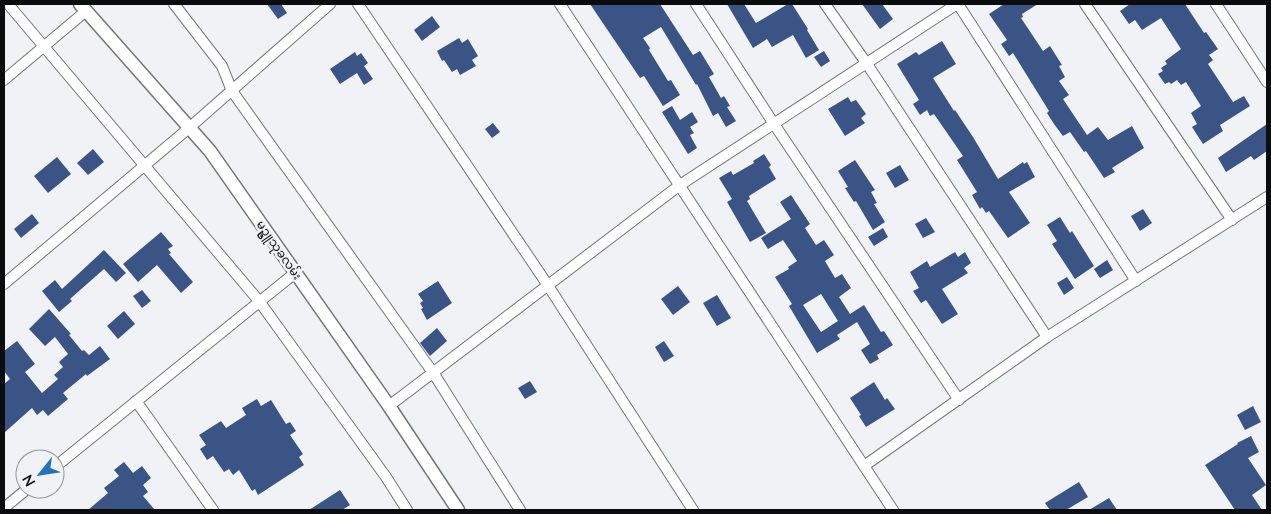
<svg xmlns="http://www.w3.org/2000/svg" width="1271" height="514" viewBox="0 0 1271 514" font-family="Lato,'Noto Sans Myanmar',sans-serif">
	<rect width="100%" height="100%" fill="#f0f2f6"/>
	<g fill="#3b5486" fill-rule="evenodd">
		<polygon points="267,4 281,4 287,13 278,19"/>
		<polygon points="590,4 660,4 693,55 700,51 714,74 709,77 721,98 724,96 730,106 727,107 736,121 726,127 718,113 713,116 697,84 696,85 661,27 643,38 650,48 649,50 668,81 671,80 680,95 663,106 644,76 640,78"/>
		<polygon points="727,4 744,4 756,23 788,4 792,4 808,29 807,30 819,50 806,58 793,35 772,47 767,39 753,48"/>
		<polygon points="862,4 882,4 893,19 880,29"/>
		<polygon points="1004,4 1038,4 1022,14 1023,17 1021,18 1043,51 1050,46 1062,65 1059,66 1065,77 1059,81 1069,95 1063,99 1087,135 1098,127 1108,140 1132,126 1144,148 1112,168 1115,172 1104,178 1086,151 1084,152 1070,132 1063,136 1054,124 1047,113 1049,111 1013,53 1009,56 1001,44 1007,40 989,14"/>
		<polygon points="1130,4 1185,4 1204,33 1206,32 1218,49 1209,55 1213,60 1208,64 1233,102 1244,96 1250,106 1220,125 1223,131 1203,144 1192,127 1197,124 1191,113 1201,106 1186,82 1181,85 1177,80 1171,84 1169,82 1165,84 1158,74 1163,71 1161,68 1167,64 1165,61 1181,49 1161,18 1142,30 1135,20 1129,24 1120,11"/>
		<polygon points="432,16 440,27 422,41 414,30"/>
		<polygon points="459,38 462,43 468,39 478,56 472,60 476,66 460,75 457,69 452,72 444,60 442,61 437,51"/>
		<polygon points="942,41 956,64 933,78 954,111 955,110 973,137 998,179 1023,162 1024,164 1027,162 1035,177 1009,192 1030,223 1008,238 989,211 986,213 982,207 980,209 972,195 977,192 957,160 963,156 934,114 930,116 927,110 920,115 913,104 919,100 897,64 916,52 919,55"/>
		<polygon points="824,51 830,61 821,67 814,57"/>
		<polygon points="355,52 357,56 361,53 368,63 364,66 373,79 364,85 357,73 340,84 330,69"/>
		<polygon points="848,97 851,102 856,100 866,114 861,118 865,123 845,136 828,109"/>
		<polygon points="672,106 680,120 692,112 698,122 690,127 694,133 690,135 697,148 688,154 662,112"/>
		<polygon points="493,123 500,132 492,138 485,129"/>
		<polygon points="1267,124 1267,151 1254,160 1251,156 1226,172 1218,158"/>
		<polygon points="93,149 104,162 88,175 77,163"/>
		<polygon points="764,154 771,165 769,167 776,179 749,196 750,199 747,201 766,233 750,242 727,202 732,199 719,178 731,171 733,175 754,163 753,161"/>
		<polygon points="57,157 71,174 48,193 34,176"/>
		<polygon points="855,160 875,190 871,192 877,203 874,204 885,222 873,230 856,201 854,202 845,188 848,187 838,171"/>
		<polygon points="900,165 909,180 895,188 886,173"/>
		<path d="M791,195L810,224L805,228L816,245L824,240L834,255L825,261L835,278L842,274L851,288L839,297L850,314L864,305L881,332L884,331L893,345L877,355L879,359L870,364L861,350L870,344L857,322L837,335L840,339L817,353L789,306L792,304L775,277L789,269L788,267L797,261L783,240L768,249L761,238L791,219L780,202ZM821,294L838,321L821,332L803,305Z"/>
		<polygon points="1143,209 1152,223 1140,231 1131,216"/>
		<polygon points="32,214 39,223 21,238 14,229"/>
		<polygon points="1060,217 1070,233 1072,231 1094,266 1075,279 1052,244 1057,241 1047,225"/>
		<polygon points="926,218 935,232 923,238 915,224"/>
		<polygon points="883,228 888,237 874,246 868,237"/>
		<polygon points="161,232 173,246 168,249 171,253 169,254 193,282 181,293 157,265 138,282 123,264"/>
		<polygon points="104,250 126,273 116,282 104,269 70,299 72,301 59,312 42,291 55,280 62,289"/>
		<polygon points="955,252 958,257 965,252 971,263 964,268 968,273 942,289 958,314 942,324 926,300 921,303 913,291 919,288 910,272 927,261 930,267"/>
		<polygon points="1107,260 1113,270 1100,278 1094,269"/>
		<polygon points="1067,277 1074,288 1064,295 1057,283"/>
		<polygon points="438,281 452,303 427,320 421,309 423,308 420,303 423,301 418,294"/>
		<polygon points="678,286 690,302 673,315 661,299"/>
		<polygon points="142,290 151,301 142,308 133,296"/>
		<polygon points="717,295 731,318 717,326 703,303"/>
		<polygon points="49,309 71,334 69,335 82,351 84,350 89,355 100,346 110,359 87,376 86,374 63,393 68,399 48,416 43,410 37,415 32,408 4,433 4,384 10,379 4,371 4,351 17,341 35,364 25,372 42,393 58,379 54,375 63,367 59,362 68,354 55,337 45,346 29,329"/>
		<polygon points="124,311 135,324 118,339 107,326"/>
		<polygon points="437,328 447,341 430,356 420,343"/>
		<polygon points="664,341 674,356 664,362 655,347"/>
		<polygon points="530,381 537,392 525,399 518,388"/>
		<polygon points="874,382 885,400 887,398 895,409 866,427 859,416 861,415 850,398"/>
		<polygon points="257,399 261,406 271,400 286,424 290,422 296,431 290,435 303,454 299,457 304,465 258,495 255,489 252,491 239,470 233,475 229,469 224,472 213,456 207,460 200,449 206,445 199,435 221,421 226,428 246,415 242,408"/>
		<polygon points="1253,406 1261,422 1245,430 1237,415"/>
		<polygon points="1251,436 1259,452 1248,458 1266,485 1252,495 1262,510 1235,510 1205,465 1238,444 1237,443"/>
		<polygon points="124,462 133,473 142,466 151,478 143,485 148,492 143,496 155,510 88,510 108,493 104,488 119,476 114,470"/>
		<polygon points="1079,482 1088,497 1066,510 1050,510 1045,503"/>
		<polygon points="340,490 350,505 342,510 309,510"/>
		<polygon points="1109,498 1117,510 1089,510"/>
	</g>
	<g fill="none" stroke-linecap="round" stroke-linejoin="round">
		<g stroke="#747579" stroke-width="12">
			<g id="minor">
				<polyline points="8,4 259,301 386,477 407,510"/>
				<polyline points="174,4 222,66 232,91 434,374 520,510"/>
				<polyline points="358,4 547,284 693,510"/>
				<polyline points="560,4 893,510"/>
				<polyline points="696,4 774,124 959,400"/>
				<polyline points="825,4 867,64 1047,337"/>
				<polyline points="958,4 1136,281"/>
				<polyline points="1085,4 1232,220"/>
				<polyline points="1216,4 1267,82"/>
				<polyline points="4,80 86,11"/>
				<polyline points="4,284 189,128 330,4"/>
				<polyline points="136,401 213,510"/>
				<polyline points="389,406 680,185 957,4"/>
				<polyline points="864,466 1047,337 1267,197"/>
				<polyline points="55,467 295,273"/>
				<polyline points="4,508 27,489"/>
			</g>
		</g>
		<g stroke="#747579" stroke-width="15">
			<polyline id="tertiary" points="80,4 210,151 389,406 458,510"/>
		</g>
		<use href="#minor" stroke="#fff" stroke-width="10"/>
		<use href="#tertiary" stroke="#fff" stroke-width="12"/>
	</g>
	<g text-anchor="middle" stroke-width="5" stroke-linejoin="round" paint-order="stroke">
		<g font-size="12" fill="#0b0c0d" stroke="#f0f2f6">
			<text transform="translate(279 250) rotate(55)" y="4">မဥ္ဇူသုခလမ်း</text>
		</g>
	</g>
	<rect width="1271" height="514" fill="none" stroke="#0b0c0d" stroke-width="10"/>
	<g transform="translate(40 474) rotate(240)"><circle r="24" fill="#f0f2f6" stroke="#949699"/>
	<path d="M0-4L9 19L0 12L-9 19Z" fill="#2471c0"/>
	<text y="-8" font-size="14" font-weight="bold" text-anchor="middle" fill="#0b0c0d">N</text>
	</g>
</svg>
